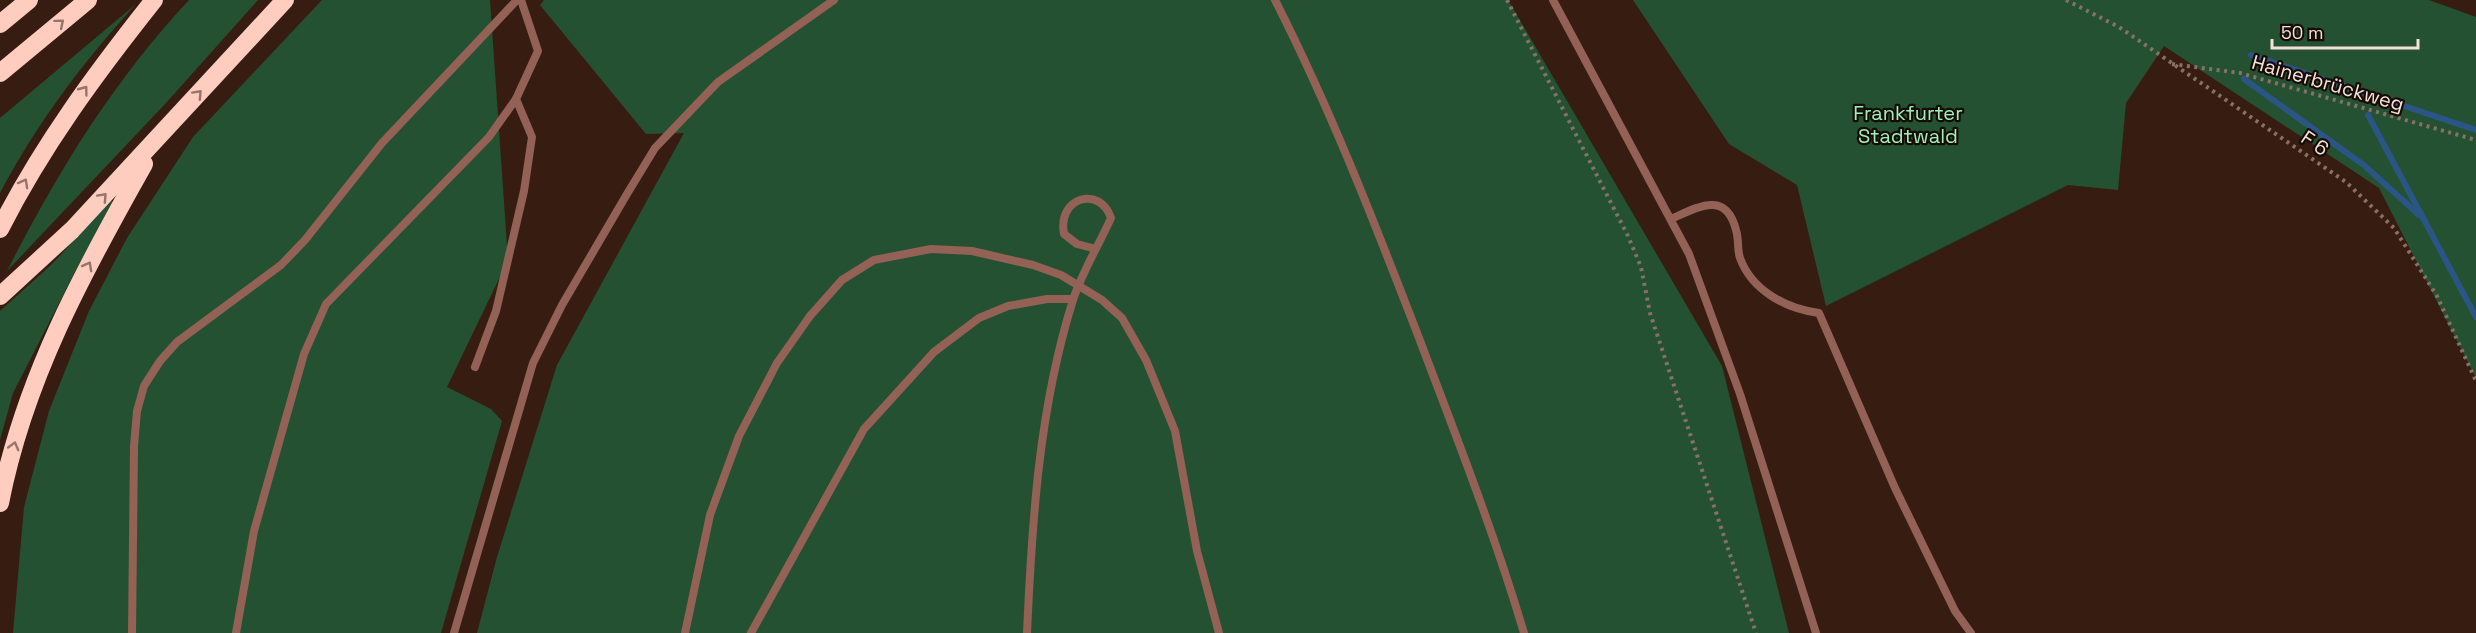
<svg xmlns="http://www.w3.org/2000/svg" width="2476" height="633" viewBox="0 0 2476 633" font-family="'Space Grotesk',sans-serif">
	<rect width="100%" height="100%" fill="#371d11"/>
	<g fill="#245132">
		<path d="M189,0H258L166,103L7,271C58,171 112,83 189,0Z"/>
		<polygon points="322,0 490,0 508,260 447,387 491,409 502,421 441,633 13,633 24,507 49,411 89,311 127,238 193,137"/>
		<polygon points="544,0 1508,0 1722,366 1789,633 477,633 497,557 557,365 684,133 646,134 540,5"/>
		<polygon points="1633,0 2429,0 2476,17 2476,378 2379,188 2164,46 2126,103 2118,190 2068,185 1826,306 1797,185 1729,144"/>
		<path d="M136,4C83,62 37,123 0,193V118Z"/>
		<polygon points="111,201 115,203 75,272 13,393 0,440 0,311 50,266"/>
	</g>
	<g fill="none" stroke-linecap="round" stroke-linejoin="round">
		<g stroke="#2b5584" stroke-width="6">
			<polyline points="2251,55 2476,130"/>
			<polyline points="2244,79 2365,166 2419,215"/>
			<polyline points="2368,115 2476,317"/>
		</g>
		<g stroke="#877166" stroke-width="4" stroke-dasharray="3 4.5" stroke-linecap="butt">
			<polyline points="1507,0 1628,236 1641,267 1650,313 1756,633"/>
			<polyline points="2066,0 2119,27 2346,182 2394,228 2437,296 2476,381"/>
			<polyline points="2172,64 2240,73 2476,140"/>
		</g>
		<g stroke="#936156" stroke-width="8">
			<path d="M1275,0C1331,110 1375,224 1419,338C1456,436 1494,532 1524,633"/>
			<polyline points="1553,0 1689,254 1740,394 1816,633"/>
			<path d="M1671,219C1698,207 1726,190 1736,230C1739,239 1737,249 1740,258C1752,291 1787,309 1819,313L1895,488L1955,611L1971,633"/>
			<polyline points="475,367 496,311 524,191 532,137 516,99"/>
			<polyline points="132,633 134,446 137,411 144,386 160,361 177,342 281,265 305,240 382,143 517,0"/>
			<polyline points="236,633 254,531 304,354 326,304 489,137 516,99 538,51 521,0"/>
			<polyline points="454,633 533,363 562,305 627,194 655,148 718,82 834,0"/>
			<polyline points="685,633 710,515 739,436 777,363 810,316 842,280 874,260 931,249 972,251 1033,265 1061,275 1102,300 1122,318 1146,360 1175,431 1197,551 1219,633"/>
			<polyline points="751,633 864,429 934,352 979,318 1008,306 1047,299 1073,299"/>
			<path d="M1027,633C1032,521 1039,408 1073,300C1082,272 1099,245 1111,218C1100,185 1057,197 1064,234L1077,244L1096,249"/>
		</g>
		<g stroke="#ffccc0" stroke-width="18">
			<polyline points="0,24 29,0"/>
			<polyline points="0,73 88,0"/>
			<path d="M0,229C42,146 96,73 154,0"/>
			<polyline points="0,296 72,230 285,0"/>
			<path d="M0,503C24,380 83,272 144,164"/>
		</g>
	</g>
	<defs><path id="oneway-chevron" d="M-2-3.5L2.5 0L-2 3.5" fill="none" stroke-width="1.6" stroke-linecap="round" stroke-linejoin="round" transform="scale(1.5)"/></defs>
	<g stroke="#96756c">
		<use href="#oneway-chevron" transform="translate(60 23) rotate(-40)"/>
		<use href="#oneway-chevron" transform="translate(84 90) rotate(-53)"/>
		<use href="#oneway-chevron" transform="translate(198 94) rotate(-47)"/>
		<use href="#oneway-chevron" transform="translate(24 183) rotate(-61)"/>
		<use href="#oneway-chevron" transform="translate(103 197) rotate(-47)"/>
		<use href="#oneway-chevron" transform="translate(88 266) rotate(-61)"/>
		<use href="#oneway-chevron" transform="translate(14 446) rotate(-75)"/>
	</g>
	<g text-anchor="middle" stroke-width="4.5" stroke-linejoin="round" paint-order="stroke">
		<g font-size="20" fill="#f3e1d9" stroke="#160b06">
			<text transform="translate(2328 83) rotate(16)" y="7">Hainerbrückweg</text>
			<text transform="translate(2315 143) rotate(34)" y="7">F 6</text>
		</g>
		<g font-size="20" fill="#9cf2b3" stroke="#160b06">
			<text x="1908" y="120">Frankfurter<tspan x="1908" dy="23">Stadtwald</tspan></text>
		</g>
	</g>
	<path d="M2272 39v9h146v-9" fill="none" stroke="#f3e1d9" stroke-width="3"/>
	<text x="2281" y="39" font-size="18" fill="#f3e1d9" stroke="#160b06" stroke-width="4.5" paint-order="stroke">50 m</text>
</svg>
